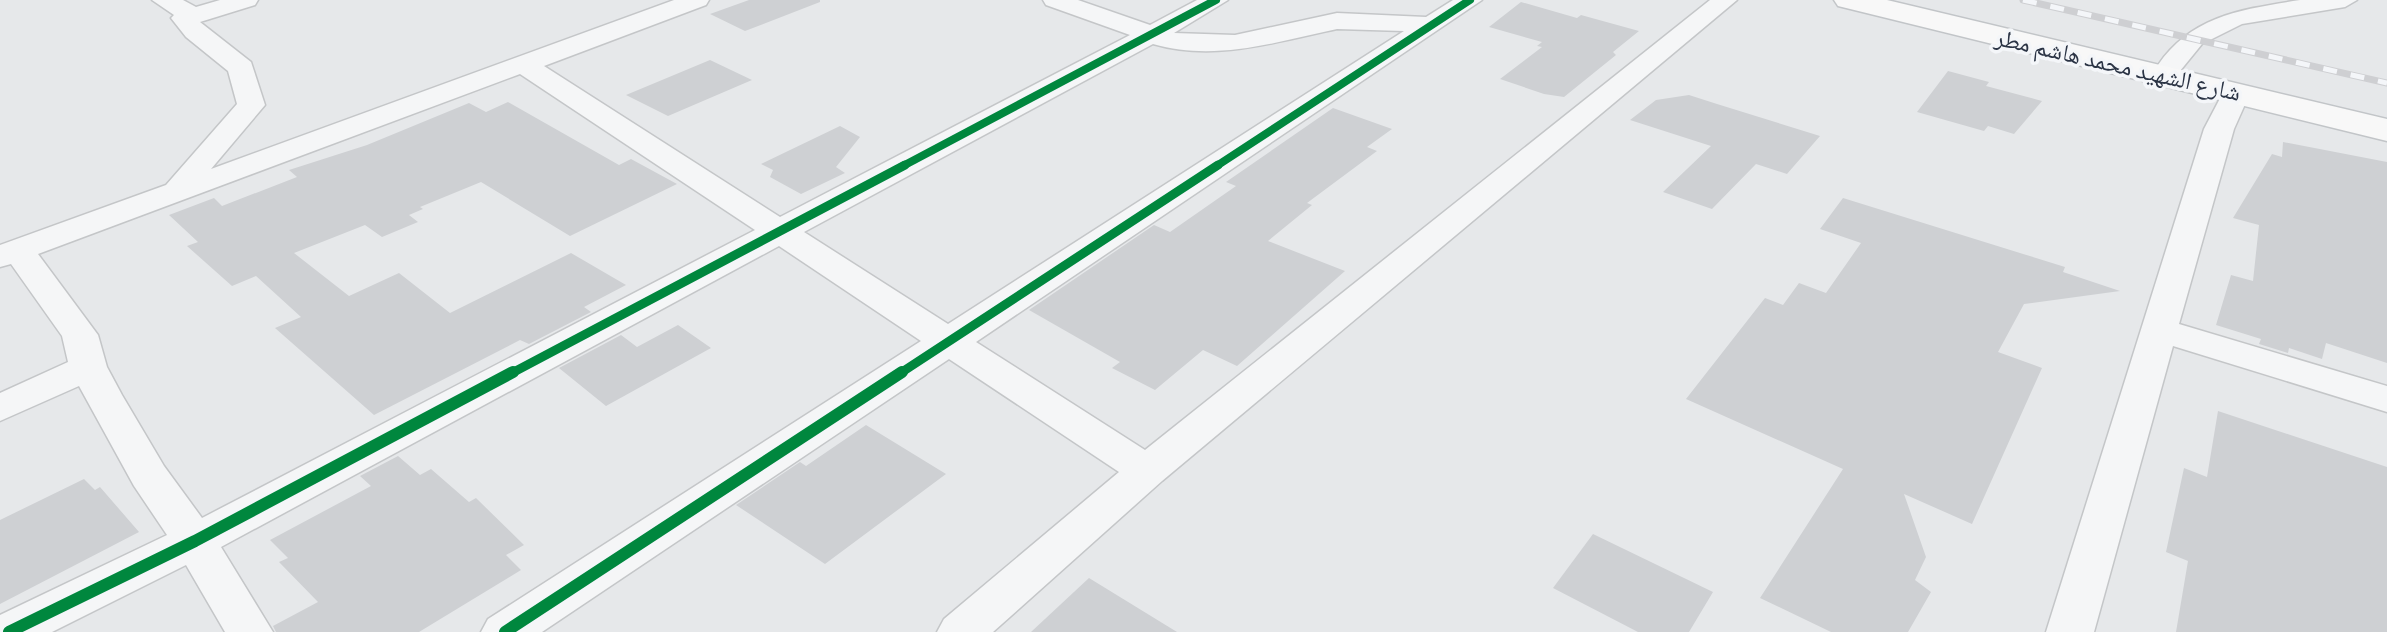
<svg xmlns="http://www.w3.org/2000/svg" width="2387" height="632" viewBox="0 0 2387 632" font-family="Barlow,'Noto Naskh Arabic',sans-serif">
	<rect width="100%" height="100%" fill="#e6e8ea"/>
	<g fill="#ced0d3">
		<polygon points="749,0 820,0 820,2 745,31 710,14"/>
		<polygon points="1521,2 1577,18 1581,15 1639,31 1613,52 1616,55 1564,97 1544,94 1500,79 1542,47 1537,46 1542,42 1489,27"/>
		<polygon points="710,60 752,80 668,116 626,95"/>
		<polygon points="1948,71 1989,82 1986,86 2042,101 2014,134 1988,126 1984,131 1917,112"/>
		<polygon points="1689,95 1717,104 1820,136 1787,174 1756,164 1712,209 1663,192 1711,146 1630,120 1656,100"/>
		<polygon points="508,102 619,165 631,159 677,184 570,236 481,182 420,207 423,209 409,215 418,222 382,237 365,225 294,253 349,296 399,273 450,313 571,253 626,285 584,307 591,312 529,344 520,340 374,415 275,328 301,317 256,276 232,286 187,246 198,242 169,215 214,198 222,206 297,177 289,170 367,145 469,103 486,112"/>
		<polygon points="1333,108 1392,129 1367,147 1377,151 1307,203 1312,205 1268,241 1345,271 1237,366 1203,350 1155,390 1112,368 1120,362 1029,310 1154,225 1170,232 1236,186 1226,182"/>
		<polygon points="840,126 860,137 836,167 845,173 801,194 770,177 773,170 761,164"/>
		<polygon points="2283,142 2387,162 2387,363 2326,343 2322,359 2289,348 2288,353 2259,344 2261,339 2216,325 2231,275 2253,281 2259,225 2233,218 2272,154 2282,157"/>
		<polygon points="1843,198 2065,267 2063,272 2120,291 2024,304 1998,352 2042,368 1972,524 1904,494 1926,557 1915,580 1931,592 1908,632 1831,632 1760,598 1843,469 1686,399 1765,298 1783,305 1799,283 1826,293 1861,243 1820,229"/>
		<polygon points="678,325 711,348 606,406 559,368 621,335 637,347"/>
		<polygon points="2218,411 2387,467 2387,632 2176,632 2188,561 2166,552 2184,468 2207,477"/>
		<polygon points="866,425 946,474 825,564 736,505 800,462 806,466"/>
		<polygon points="398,456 420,475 431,469 469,502 476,498 524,545 506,555 521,570 419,632 276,632 273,626 318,602 279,562 288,558 270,540 371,486 360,476"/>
		<polygon points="84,479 95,490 100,487 139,532 0,604 0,520"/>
		<polygon points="1593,534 1713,592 1689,632 1638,632 1553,588"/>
		<polygon points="1089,578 1177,632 1031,632"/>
	</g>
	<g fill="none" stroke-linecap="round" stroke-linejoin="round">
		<g stroke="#c4c6c8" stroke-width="3">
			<g id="minor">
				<path d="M152,0H183L196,7L220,0H258L255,5L200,22L251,62L265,105L211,169L674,0H709L706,5L544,66L780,217L1130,35L1046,5L1043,0H1078L1150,25L1197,0H1228L1174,33L1235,35L1337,13L1426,17L1453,0H1482L976,342L1145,450L1710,0H1737L1162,481L993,632H937L944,619L1119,472L949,359L542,632H481L488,619L921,341L779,246L221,547L273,632H225L186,565L52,632H0V615L167,535L134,486L79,386L0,421V393L68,362L62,336L11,264L0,267V245L166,185L237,104L228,71L186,37L171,18L174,15ZM1337,29L1404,31L948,324L804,232L1153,44C1215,62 1276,42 1337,29ZM520,74L755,230L202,518L164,466L122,395L107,367L98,335L38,254Z"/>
				<path d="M2300,0H2357L2345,7L2242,24L2202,44L2180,71H2162L2158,65C2192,15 2244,9 2300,0Z"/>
				<polygon points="2236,85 2246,87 2250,93 2234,129 2179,324 2387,386 2387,412 2173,346 2094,632 2046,632 2204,129 2226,87"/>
			</g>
		</g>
		<g stroke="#c2c5c8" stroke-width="3">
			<polygon id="primary" points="1834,0 1887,0 2387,119 2387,141 1838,6"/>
		</g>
		<use href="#minor" fill="#f5f6f7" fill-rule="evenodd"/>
		<use href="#primary" fill="#f8f8f8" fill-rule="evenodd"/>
		<g stroke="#cecfd2" stroke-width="7">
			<polyline id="rail" points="2023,0 2387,83"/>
		</g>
		<use href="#rail" stroke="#f4f6f9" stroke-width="5" stroke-dasharray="14" stroke-linecap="butt"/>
		<g stroke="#f4f6f9" stroke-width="12">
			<g id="cycleway-far2">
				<polyline points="901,167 1216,0"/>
				<polyline points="1215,167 1470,0"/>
			</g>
		</g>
		<g stroke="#f4f6f9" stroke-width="14">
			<g id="cycleway-far1">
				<polyline points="510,374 905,165"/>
				<polyline points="899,374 1218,165"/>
			</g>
		</g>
		<g stroke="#f4f6f9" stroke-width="17">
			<g id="cycleway">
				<polyline points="9,632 195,541 513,372"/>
				<polyline points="505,632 902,372"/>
			</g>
		</g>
		<use href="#cycleway-far2" stroke="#00873e" stroke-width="8"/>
		<use href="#cycleway-far1" stroke="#00873e" stroke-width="9"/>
		<use href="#cycleway" stroke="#00873e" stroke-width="12"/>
	</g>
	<g text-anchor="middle" stroke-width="7" stroke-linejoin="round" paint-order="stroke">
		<g font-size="24" fill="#2b3445" stroke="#f4f6f9">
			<text transform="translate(2118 65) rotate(13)" y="8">شارع الشهيد محمد هاشم مطر</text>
		</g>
	</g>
</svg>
